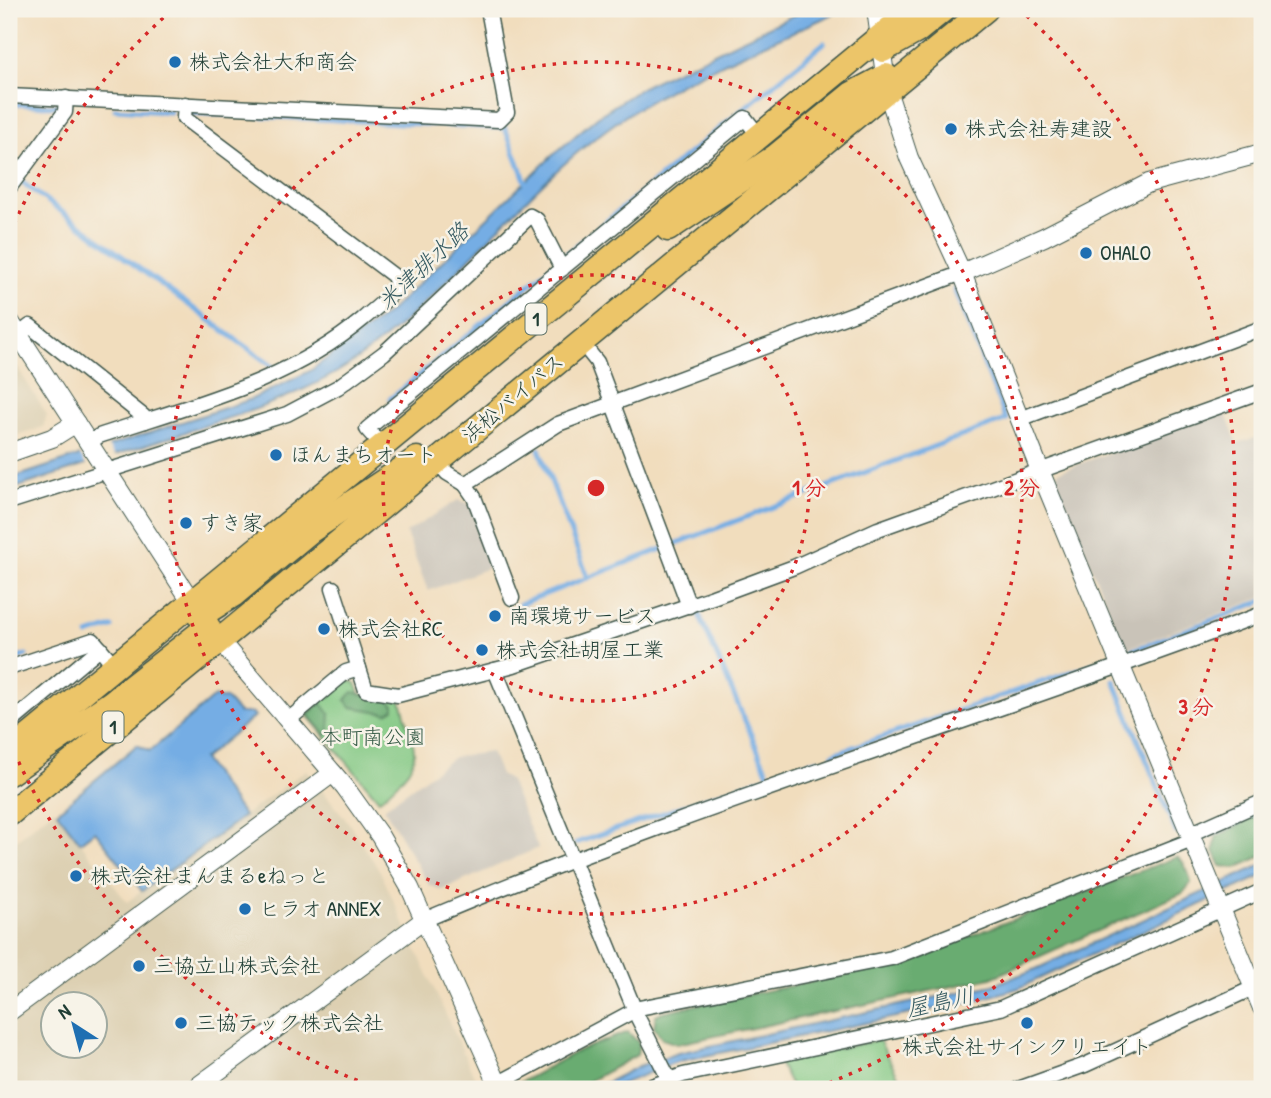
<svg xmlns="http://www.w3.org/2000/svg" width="1271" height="1098" viewBox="0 0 1271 1098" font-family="'Patrick Hand','Klee One',sans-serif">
	<rect width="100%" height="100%" fill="#f7f3e8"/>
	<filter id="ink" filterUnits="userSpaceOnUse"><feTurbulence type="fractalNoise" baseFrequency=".0143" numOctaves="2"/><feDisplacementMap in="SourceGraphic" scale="14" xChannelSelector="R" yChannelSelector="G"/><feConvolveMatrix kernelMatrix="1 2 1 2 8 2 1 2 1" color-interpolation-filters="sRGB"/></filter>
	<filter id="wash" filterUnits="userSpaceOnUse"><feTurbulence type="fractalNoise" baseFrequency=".00686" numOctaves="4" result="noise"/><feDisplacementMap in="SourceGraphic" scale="28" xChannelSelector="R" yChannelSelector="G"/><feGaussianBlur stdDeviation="1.57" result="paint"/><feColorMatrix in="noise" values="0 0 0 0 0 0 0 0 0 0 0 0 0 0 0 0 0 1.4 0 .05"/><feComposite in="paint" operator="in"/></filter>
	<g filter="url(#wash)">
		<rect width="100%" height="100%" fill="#f1ddbd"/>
		<g fill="#ddd0b2" fill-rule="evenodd">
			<polygon points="9,354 47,415 43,427 9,439"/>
			<path d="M306,770L348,822L380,871L475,1078L471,1089H9V846L54,809L127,902ZM52,1004H94V1046H52Z"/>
		</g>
		<g fill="#c9c3b8">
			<polygon points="1224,409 1237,443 1262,436 1262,597 1125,649 1055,479 1058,472"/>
			<polygon points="458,500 473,505 496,565 428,591 406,533"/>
			<polygon points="491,752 500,775 510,781 538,848 442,890 429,885 384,808 454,757"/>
		</g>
		<g fill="#82c883" stroke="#50825c" stroke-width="2">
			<path d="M347,680L356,683L361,696L401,700C416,760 428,756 379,800L306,714Z"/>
			<polygon points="879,1040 905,1089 793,1089 778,1061"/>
		</g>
		<g fill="#69ac71" stroke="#447452" stroke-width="2">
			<polygon points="353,692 389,700 394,705 394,709 387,713 351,707 345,700"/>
			<polygon points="322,704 330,714 329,733 326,735 309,715 316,706"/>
			<polygon points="1262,813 1262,856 1236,868 1221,866 1214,851 1216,837"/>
			<path d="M1177,857C1186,863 1189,873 1191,883L1183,893L991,978L677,1044L662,1039L654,1027L656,1015L662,1012L894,965Z"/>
			<polygon points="628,1032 639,1043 637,1055 575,1089 508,1089 578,1051"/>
		</g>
		<g fill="#74ade4" stroke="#4a758c" stroke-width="2">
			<path d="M807,9H844C767,45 674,79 607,129C513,198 445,301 347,366C319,384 287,397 256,409L9,490V479L252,399L310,371L387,314L553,155L597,117L646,85Z"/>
			<polygon points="214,697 226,699 239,713 252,713 255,716 203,759 244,816 142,891 95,831 80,842 57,812 137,745 150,751"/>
			<path d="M1262,865V876L1019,988L974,1001L680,1061C652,1069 621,1089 594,1089L639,1066L678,1053L993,985L1036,969Z"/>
		</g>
		<polygon fill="#f1ddbd" points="106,443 116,458 87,467 78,452"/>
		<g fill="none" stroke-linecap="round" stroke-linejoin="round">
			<g stroke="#74ade4" stroke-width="5">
				<polyline points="9,104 57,106"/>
				<polyline points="115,109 170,112"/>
				<polyline points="191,113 505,128 527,185"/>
				<polyline points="20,181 272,366"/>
				<polyline points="564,256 824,43"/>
				<polyline points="954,289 1006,419"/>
				<polyline points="390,399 550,268"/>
				<polyline points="539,449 588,578"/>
				<polyline points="672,545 1007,419"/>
				<polyline points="520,604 662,549"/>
				<polyline points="697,610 769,776"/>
				<polyline points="88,635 112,627"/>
				<polyline points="1133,650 1262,601"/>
				<polyline points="9,661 26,655"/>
				<polyline points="1114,681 1176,832"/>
				<polyline points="833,754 1103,661"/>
				<polyline points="1209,835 1262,810"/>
				<polyline points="576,843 817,760"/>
			</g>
		</g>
	</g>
	<g filter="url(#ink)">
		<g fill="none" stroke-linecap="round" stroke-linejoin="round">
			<g stroke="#3e5549" stroke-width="17">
				<g id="minor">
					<polyline points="9,96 499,120 507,112 488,9"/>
					<polyline points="9,188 65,112 66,98"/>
					<polyline points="19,335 30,326 143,416 145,421"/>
					<polyline points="581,342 597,362 689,606"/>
					<polyline points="1020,419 1262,328"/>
					<path d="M89,443L99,436C191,405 287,383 363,319C374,309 390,299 397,285L394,276L184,118L185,104"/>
					<polyline points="382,446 367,429 745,118 759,136"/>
					<polyline points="437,461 447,473 465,484 558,424 962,273"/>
					<polyline points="465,484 474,497 512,598"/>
					<polyline points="9,502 287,414 338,387 384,353 530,216 537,220 562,269"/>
					<polyline points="333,588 366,690 398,695 514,665 713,597 794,567 878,529 1262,391"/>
					<polyline points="9,668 93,640 115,666"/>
					<polyline points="495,670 638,1018 674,1089"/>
					<polyline points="287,721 346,672 359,668"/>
					<polyline points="9,724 100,648"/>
					<polyline points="1190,834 1262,802"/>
					<path d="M424,920C698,804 984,719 1262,614"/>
					<polyline points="488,1089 639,1008 892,958 1192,840"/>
					<polyline points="643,1089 683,1075 1001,1008 1262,891"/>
					<polyline points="1018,1089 1085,1065 1253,988"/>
				</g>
			</g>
			<g stroke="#3e5549" stroke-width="20">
				<g id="tertiary">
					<polyline points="876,9 887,90 909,158 962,273 1041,473 1262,1008"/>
					<polyline points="962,273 1044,237 1149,183 1262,153"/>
					<polyline points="9,320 208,627 345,787 380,836 410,888 498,1084"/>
					<polyline points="9,453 52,438 76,423"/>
					<polyline points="9,1012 333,773"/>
					<polyline points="194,1089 424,920"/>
				</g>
			</g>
			<g stroke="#3e5549" stroke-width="27">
				<g id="trunk">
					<polyline points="883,50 917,31 944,9"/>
					<polyline points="668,229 775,157 852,94 886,76"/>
					<polyline points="200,616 233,595 310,531 417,459"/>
					<polyline points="9,753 914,9"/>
					<polyline points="9,773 111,703 208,627"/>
					<polyline points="9,814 986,9"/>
				</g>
			</g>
			<use href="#minor" stroke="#fff" stroke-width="14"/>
			<use href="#tertiary" stroke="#fff" stroke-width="18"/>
			<use href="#trunk" stroke="#ecc569" stroke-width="24"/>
		</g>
	</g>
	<g fill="none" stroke="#d62828" stroke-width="3.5" stroke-dasharray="3.5 7">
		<circle cx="596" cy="488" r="213"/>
		<circle cx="596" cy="488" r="426"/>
		<path d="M377 1088A639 639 0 0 1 10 743M10 233A639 639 0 0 1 173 9M1019 9A639 639 0 0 1 815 1088"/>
	</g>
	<g fill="#1f6fb2" stroke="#f7f3e8" stroke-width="2.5">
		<circle cx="175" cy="62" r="7"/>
		<circle cx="951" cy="129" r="7"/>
		<circle cx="1086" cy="253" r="7"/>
		<circle cx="276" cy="455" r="7"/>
		<circle cx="186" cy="523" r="7"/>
		<circle cx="495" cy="616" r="7"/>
		<circle cx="324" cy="629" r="7"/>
		<circle cx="482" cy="650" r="7"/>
		<circle cx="76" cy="876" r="7"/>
		<circle cx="245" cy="909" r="7"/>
		<circle cx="139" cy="966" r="7"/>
		<circle cx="181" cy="1023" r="7"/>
		<circle cx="1027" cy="1023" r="7"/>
	</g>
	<g text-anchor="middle" stroke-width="5" stroke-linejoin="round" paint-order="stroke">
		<g fill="#f7f3e8" stroke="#60746a" stroke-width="2">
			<rect x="525.5" y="303.5" width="21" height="31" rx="5"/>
			<rect x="102.5" y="711.5" width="21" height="31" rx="5"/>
		</g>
		<g font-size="19" font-weight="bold" fill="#1f3d34">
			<text x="536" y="326">1</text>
			<text x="113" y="734">1</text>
		</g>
		<g font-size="21" fill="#1f3d34" stroke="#f7f3e8" text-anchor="start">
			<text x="189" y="69">株式会社大和商会</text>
			<text x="965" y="136">株式会社寿建設</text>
			<text x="1100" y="260">OHALO</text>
			<text x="290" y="462">ほんまちオート</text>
			<text x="200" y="530">すき家</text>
			<text x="509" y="623">南環境サービス</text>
			<text x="338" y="636">株式会社RC</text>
			<text x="496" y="657">株式会社胡屋工業</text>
			<text x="90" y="883">株式会社まんまるeねっと</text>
			<text x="259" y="916">ヒラオ ANNEX</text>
			<text x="153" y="973">三協立山株式会社</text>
			<text x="195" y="1030">三協テック株式会社</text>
			<text x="1027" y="1054" text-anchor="middle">株式会社サインクリエイト</text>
		</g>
		<g font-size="21" fill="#1f3d34" stroke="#f7f3e8">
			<text transform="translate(513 398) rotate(-40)" y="7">浜松バイパス</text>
		</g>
		<g font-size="21" fill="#335944" stroke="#f7f3e8">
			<text x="373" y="744">本町南公園</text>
		</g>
		<g font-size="23" font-style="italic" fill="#345960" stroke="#f7f3e8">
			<text transform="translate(423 266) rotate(-43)" y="8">米津排水路</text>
			<text transform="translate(940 1002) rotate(-12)" y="8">屋島川</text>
		</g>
	</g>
	<circle cx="596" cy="488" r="10" fill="#d62828" stroke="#f7f3e8" stroke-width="3.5"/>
	<g font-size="21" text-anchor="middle" font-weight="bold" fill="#d62828" stroke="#f7f3e8" stroke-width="5" stroke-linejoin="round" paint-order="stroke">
		<text x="809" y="495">1 分</text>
		<text x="1022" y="495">2 分</text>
		<text x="1196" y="714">3 分</text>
	</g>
	<rect width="1271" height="1098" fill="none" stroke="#f7f3e8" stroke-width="35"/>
	<g transform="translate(74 1025) rotate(324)"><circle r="33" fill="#f7f3e8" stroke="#a1aaa0" stroke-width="2"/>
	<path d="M0-5L12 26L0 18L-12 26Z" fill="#1f6fb2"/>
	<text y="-10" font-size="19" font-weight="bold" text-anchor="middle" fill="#1f3d34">N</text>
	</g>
</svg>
